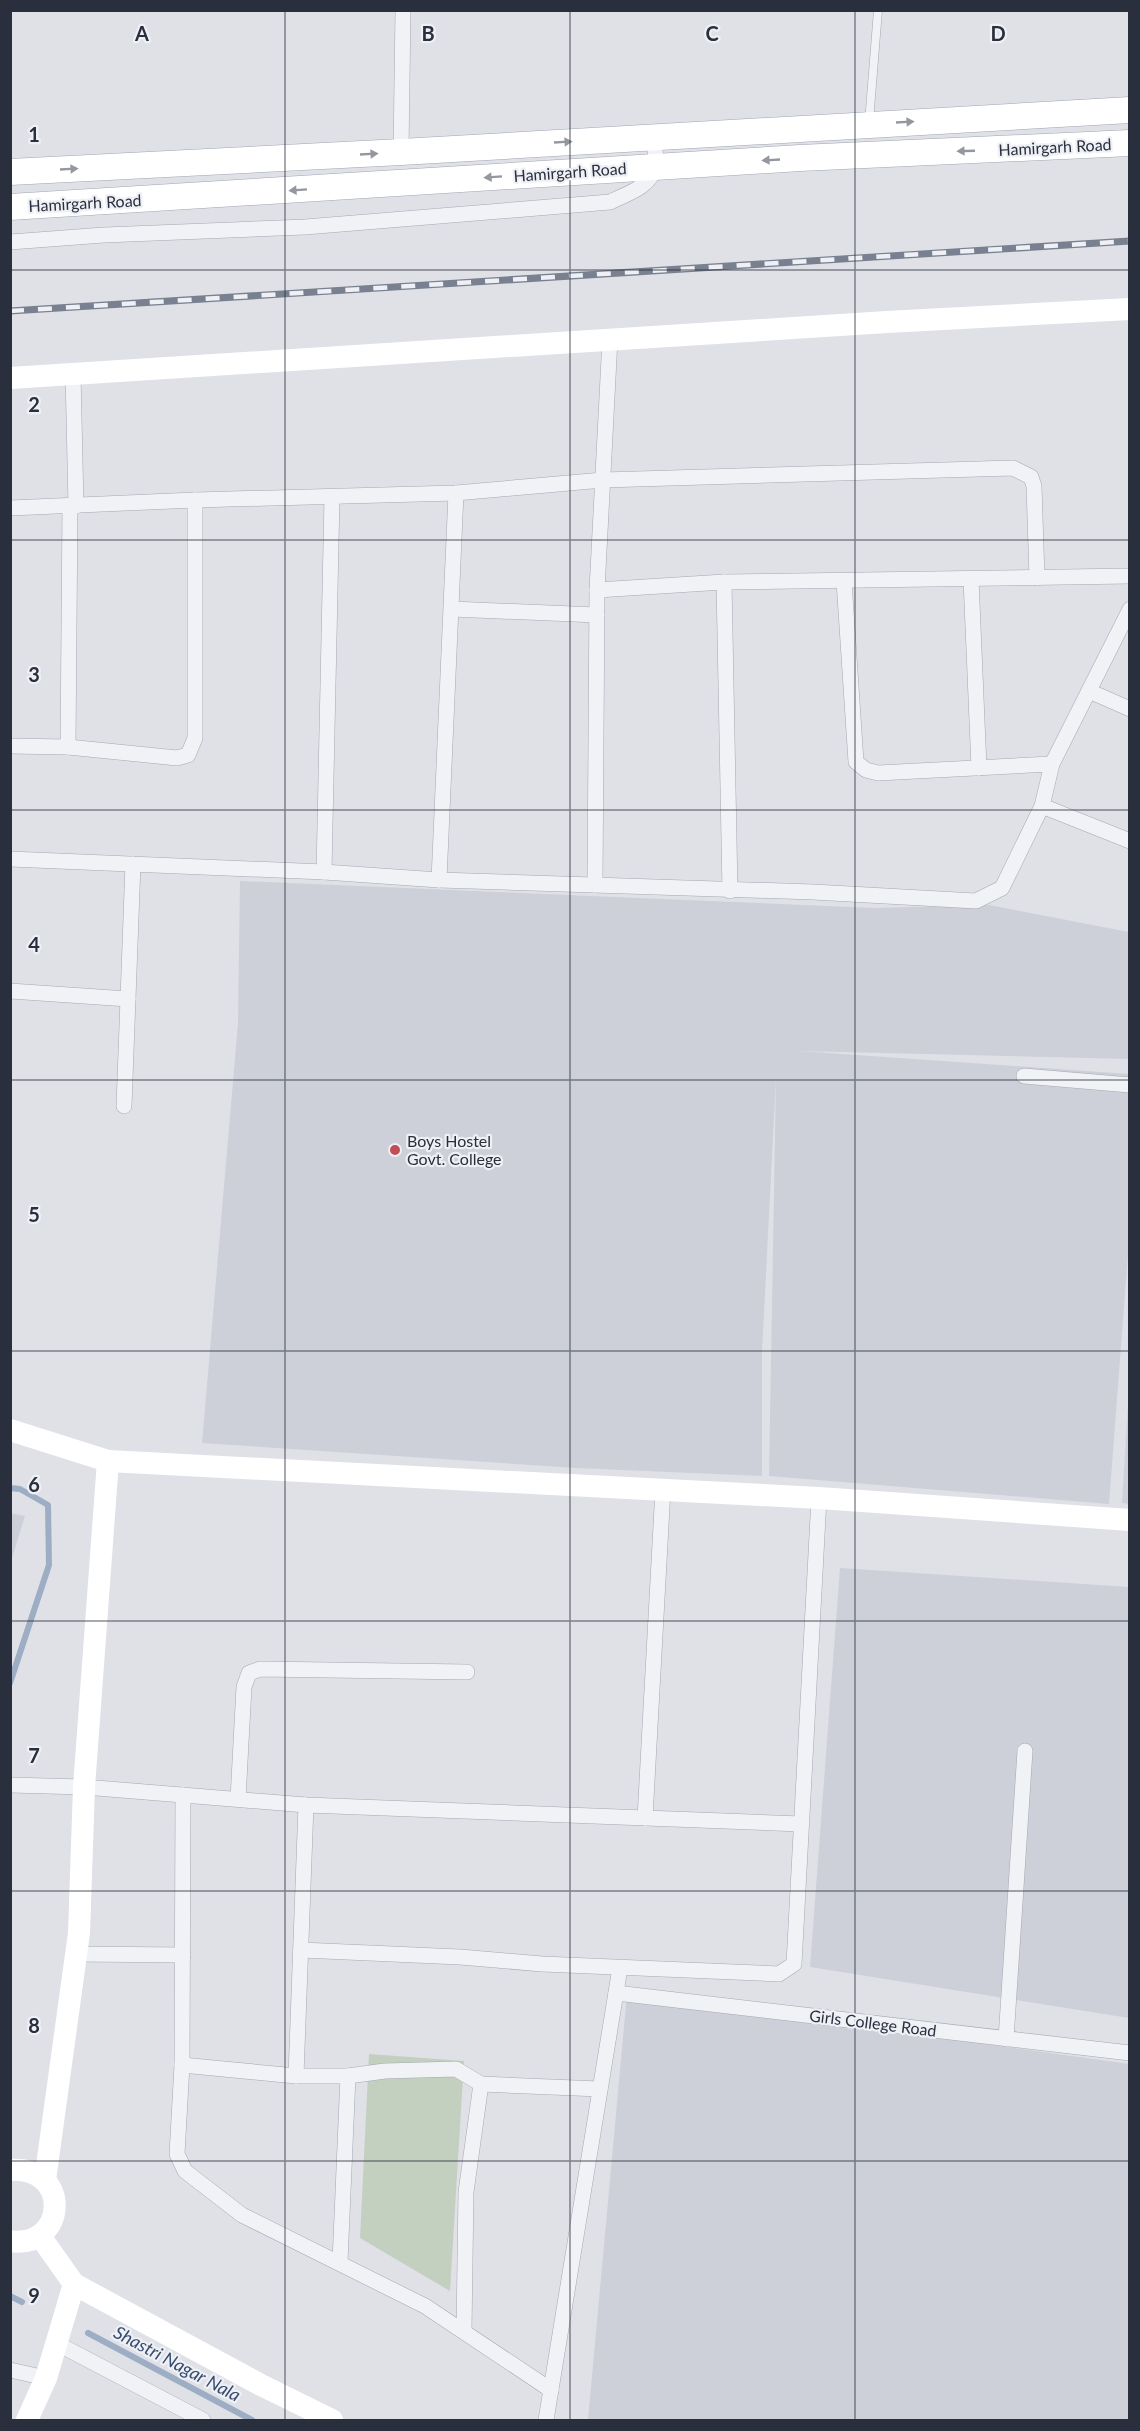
<svg xmlns="http://www.w3.org/2000/svg" width="1140" height="2431" viewBox="0 0 1140 2431" font-family="Lato,sans-serif">
	<rect width="100%" height="100%" fill="#dfe1e7"/>
	<g fill="#cdd0d9">
		<polygon points="240,881 874,908 989,905 1129,932 1129,1059 799,1051 1129,1074 1129,1241 1109,1504 769,1476 776,1078 762,1352 762,1476 576,1468 202,1443 238,1023"/>
		<polygon points="1129,1387 1129,1504 1122,1503"/>
		<polygon points="11,1513 25,1516 11,1561 10,1513"/>
		<polygon points="840,1568 1129,1587 1129,2018 810,1967"/>
		<polygon points="627,1994 1129,2064 1129,2420 588,2420"/>
	</g>
	<polygon fill="#c3d0c0" points="369,2054 464,2061 450,2291 360,2238"/>
	<g fill="none" stroke-linecap="round" stroke-linejoin="round">
		<g stroke="#9cadc4" stroke-width="6">
			<polyline points="10,1488 20,1489 48,1505 49,1565 10,1683"/>
			<polyline points="10,2296 22,2302"/>
			<polyline points="88,2333 252,2420"/>
		</g>
		<g stroke="#a5a8b1" stroke-width="9">
			<polyline id="lane" points="869,122 878,10"/>
		</g>
		<g stroke="#a5a8b1" stroke-width="16">
			<g id="street">
				<polyline points="401,152 403,10"/>
				<path d="M10,242L104,235L305,227L610,202C626,194 651,187 655,167C657,158 654,146 654,137"/>
				<polyline points="610,339 597,590 724,582 1130,576"/>
				<polyline points="73,373 76,506"/>
				<polyline points="10,508 195,500 456,493 603,480 1013,468 1031,477 1034,486 1037,578"/>
				<polyline points="971,579 979,768"/>
				<polyline points="844,581 856,762 866,770 878,773 1052,764"/>
				<polyline points="724,582 730,891"/>
				<polyline points="452,609 597,615"/>
				<polyline points="1089,691 1130,709"/>
				<polyline points="10,746 68,747 70,506"/>
				<polyline points="68,747 177,758 188,755 195,738 195,500"/>
				<polyline points="1042,806 1130,841"/>
				<polyline points="10,859 324,872 439,880 813,892 976,901 1002,888 1042,806 1052,764 1130,609"/>
				<polyline points="324,872 332,497"/>
				<polyline points="439,880 456,493"/>
				<polyline points="595,885 597,590"/>
				<polyline points="10,991 128,999"/>
				<polyline points="1024,1076 1130,1085"/>
				<polyline points="124,1106 133,864"/>
				<polyline points="10,1785 84,1787 306,1805 801,1824"/>
				<polyline points="183,1795 182,2065 177,2154 185,2171 242,2215 425,2306 551,2390"/>
				<polyline points="238,1799 244,1687 249,1673 260,1669 467,1672"/>
				<polyline points="645,1818 663,1489"/>
				<polyline points="301,1950 460,1957 542,1964 779,1974 794,1964 819,1498"/>
				<polyline points="76,1954 183,1955"/>
				<polyline points="616,1993 1130,2053"/>
				<polyline points="1006,2039 1025,1751"/>
				<polyline points="182,2065 296,2076 348,2076"/>
				<polyline points="296,2076 306,1805"/>
				<polyline points="481,2084 600,2089"/>
				<polyline points="340,2262 348,2076 385,2071 456,2069 481,2084 466,2192 464,2331"/>
				<polyline points="56,2343 203,2420"/>
				<polyline points="10,2370 46,2378"/>
				<polyline points="546,2420 620,1968"/>
			</g>
		</g>
		<g stroke="#9fa5b2" stroke-width="27">
			<g id="primary">
				<polyline points="10,172 401,152 1130,110"/>
				<polyline points="10,207 800,158 1130,143"/>
			</g>
		</g>
		<use href="#lane" stroke="#f1f2f6" stroke-width="8"/>
		<use href="#street" stroke="#f1f2f6" stroke-width="15"/>
		<g stroke="#fff" stroke-width="22">
			<polyline points="10,378 887,322 1130,309"/>
			<polyline points="10,1430 108,1461 819,1498 1130,1520"/>
			<path d="M10,2170C73,2166 66,2250 10,2241"/>
			<polyline points="45,2180 79,1933 84,1787 108,1461"/>
			<polyline points="40,2236 74,2284 261,2385 332,2420"/>
			<polyline points="27,2420 46,2378 74,2284"/>
		</g>
		<use href="#primary" stroke="#fff" stroke-width="26"/>
		<g stroke="#79808f" stroke-width="7">
			<polyline id="rail" points="10,311 1130,241"/>
		</g>
		<use href="#rail" stroke="#eef0f5" stroke-width="4.5" stroke-dasharray="14" stroke-linecap="butt"/>
	</g>
	<defs><path id="oneway-solid" d="M-6-.8H1V-3.2L6.5 0L1 3.2V.8H-6Z" transform="scale(1.5)"/></defs>
	<g fill="#94979e">
		<use href="#oneway-solid" transform="translate(905 122) rotate(-3)"/>
		<use href="#oneway-solid" transform="translate(563 142) rotate(-3)"/>
		<use href="#oneway-solid" transform="translate(966 151) rotate(178)"/>
		<use href="#oneway-solid" transform="translate(369 154) rotate(-3)"/>
		<use href="#oneway-solid" transform="translate(771 160) rotate(177)"/>
		<use href="#oneway-solid" transform="translate(69 169) rotate(-3)"/>
		<use href="#oneway-solid" transform="translate(493 177) rotate(176)"/>
		<use href="#oneway-solid" transform="translate(298 190) rotate(176)"/>
	</g>
	<path fill="none" stroke="#292f3d" stroke-width="1.5" stroke-opacity="0.55" d="M285,10V2420M570,10V2420M855,10V2420M10,270H1130M10,540H1130M10,810H1130M10,1080H1130M10,1351H1130M10,1621H1130M10,1891H1130M10,2161H1130"/>
	<circle fill="#c34d56" stroke="#eef0f5" stroke-width="2" cx="395" cy="1150" r="6"/>
	<g text-anchor="middle" stroke-width="4.5" stroke-linejoin="round" paint-order="stroke">
		<g font-size="16" fill="#292f3d" stroke="#eef0f5">
			<text transform="translate(1055 147) rotate(-3)" y="6">Hamirgarh Road</text>
			<text transform="translate(570 172) rotate(-4)" y="6">Hamirgarh Road</text>
			<text transform="translate(85 203) rotate(-3)" y="6">Hamirgarh Road</text>
			<text transform="translate(873 2023) rotate(7)" y="6">Girls College Road</text>
		</g>
		<g font-size="16" fill="#292f3d" stroke="#eef0f5" text-anchor="start">
			<text x="407" y="1147">Boys Hostel<tspan x="407" dy="18">Govt. College</tspan></text>
		</g>
		<g font-size="18" font-style="italic" fill="#364b6d" stroke="#eef0f5">
			<text transform="translate(177 2364) rotate(28)" y="6">Shastri Nagar Nala</text>
		</g>
	</g>
	<g font-size="20" text-anchor="middle" font-weight="bold" fill="#292f3d" stroke="#eef0f5" stroke-width="4.5" stroke-linejoin="round" paint-order="stroke">
		<text x="142" y="41">A</text>
		<text x="428" y="41">B</text>
		<text x="712" y="41">C</text>
		<text x="998" y="41">D</text>
		<text x="34" y="142">1</text>
		<text x="34" y="412">2</text>
		<text x="34" y="682">3</text>
		<text x="34" y="952">4</text>
		<text x="34" y="1222">5</text>
		<text x="34" y="1492">6</text>
		<text x="34" y="1763">7</text>
		<text x="34" y="2033">8</text>
		<text x="34" y="2303">9</text>
	</g>
	<rect width="1140" height="2431" fill="none" stroke="#292f3d" stroke-width="24"/>
</svg>
